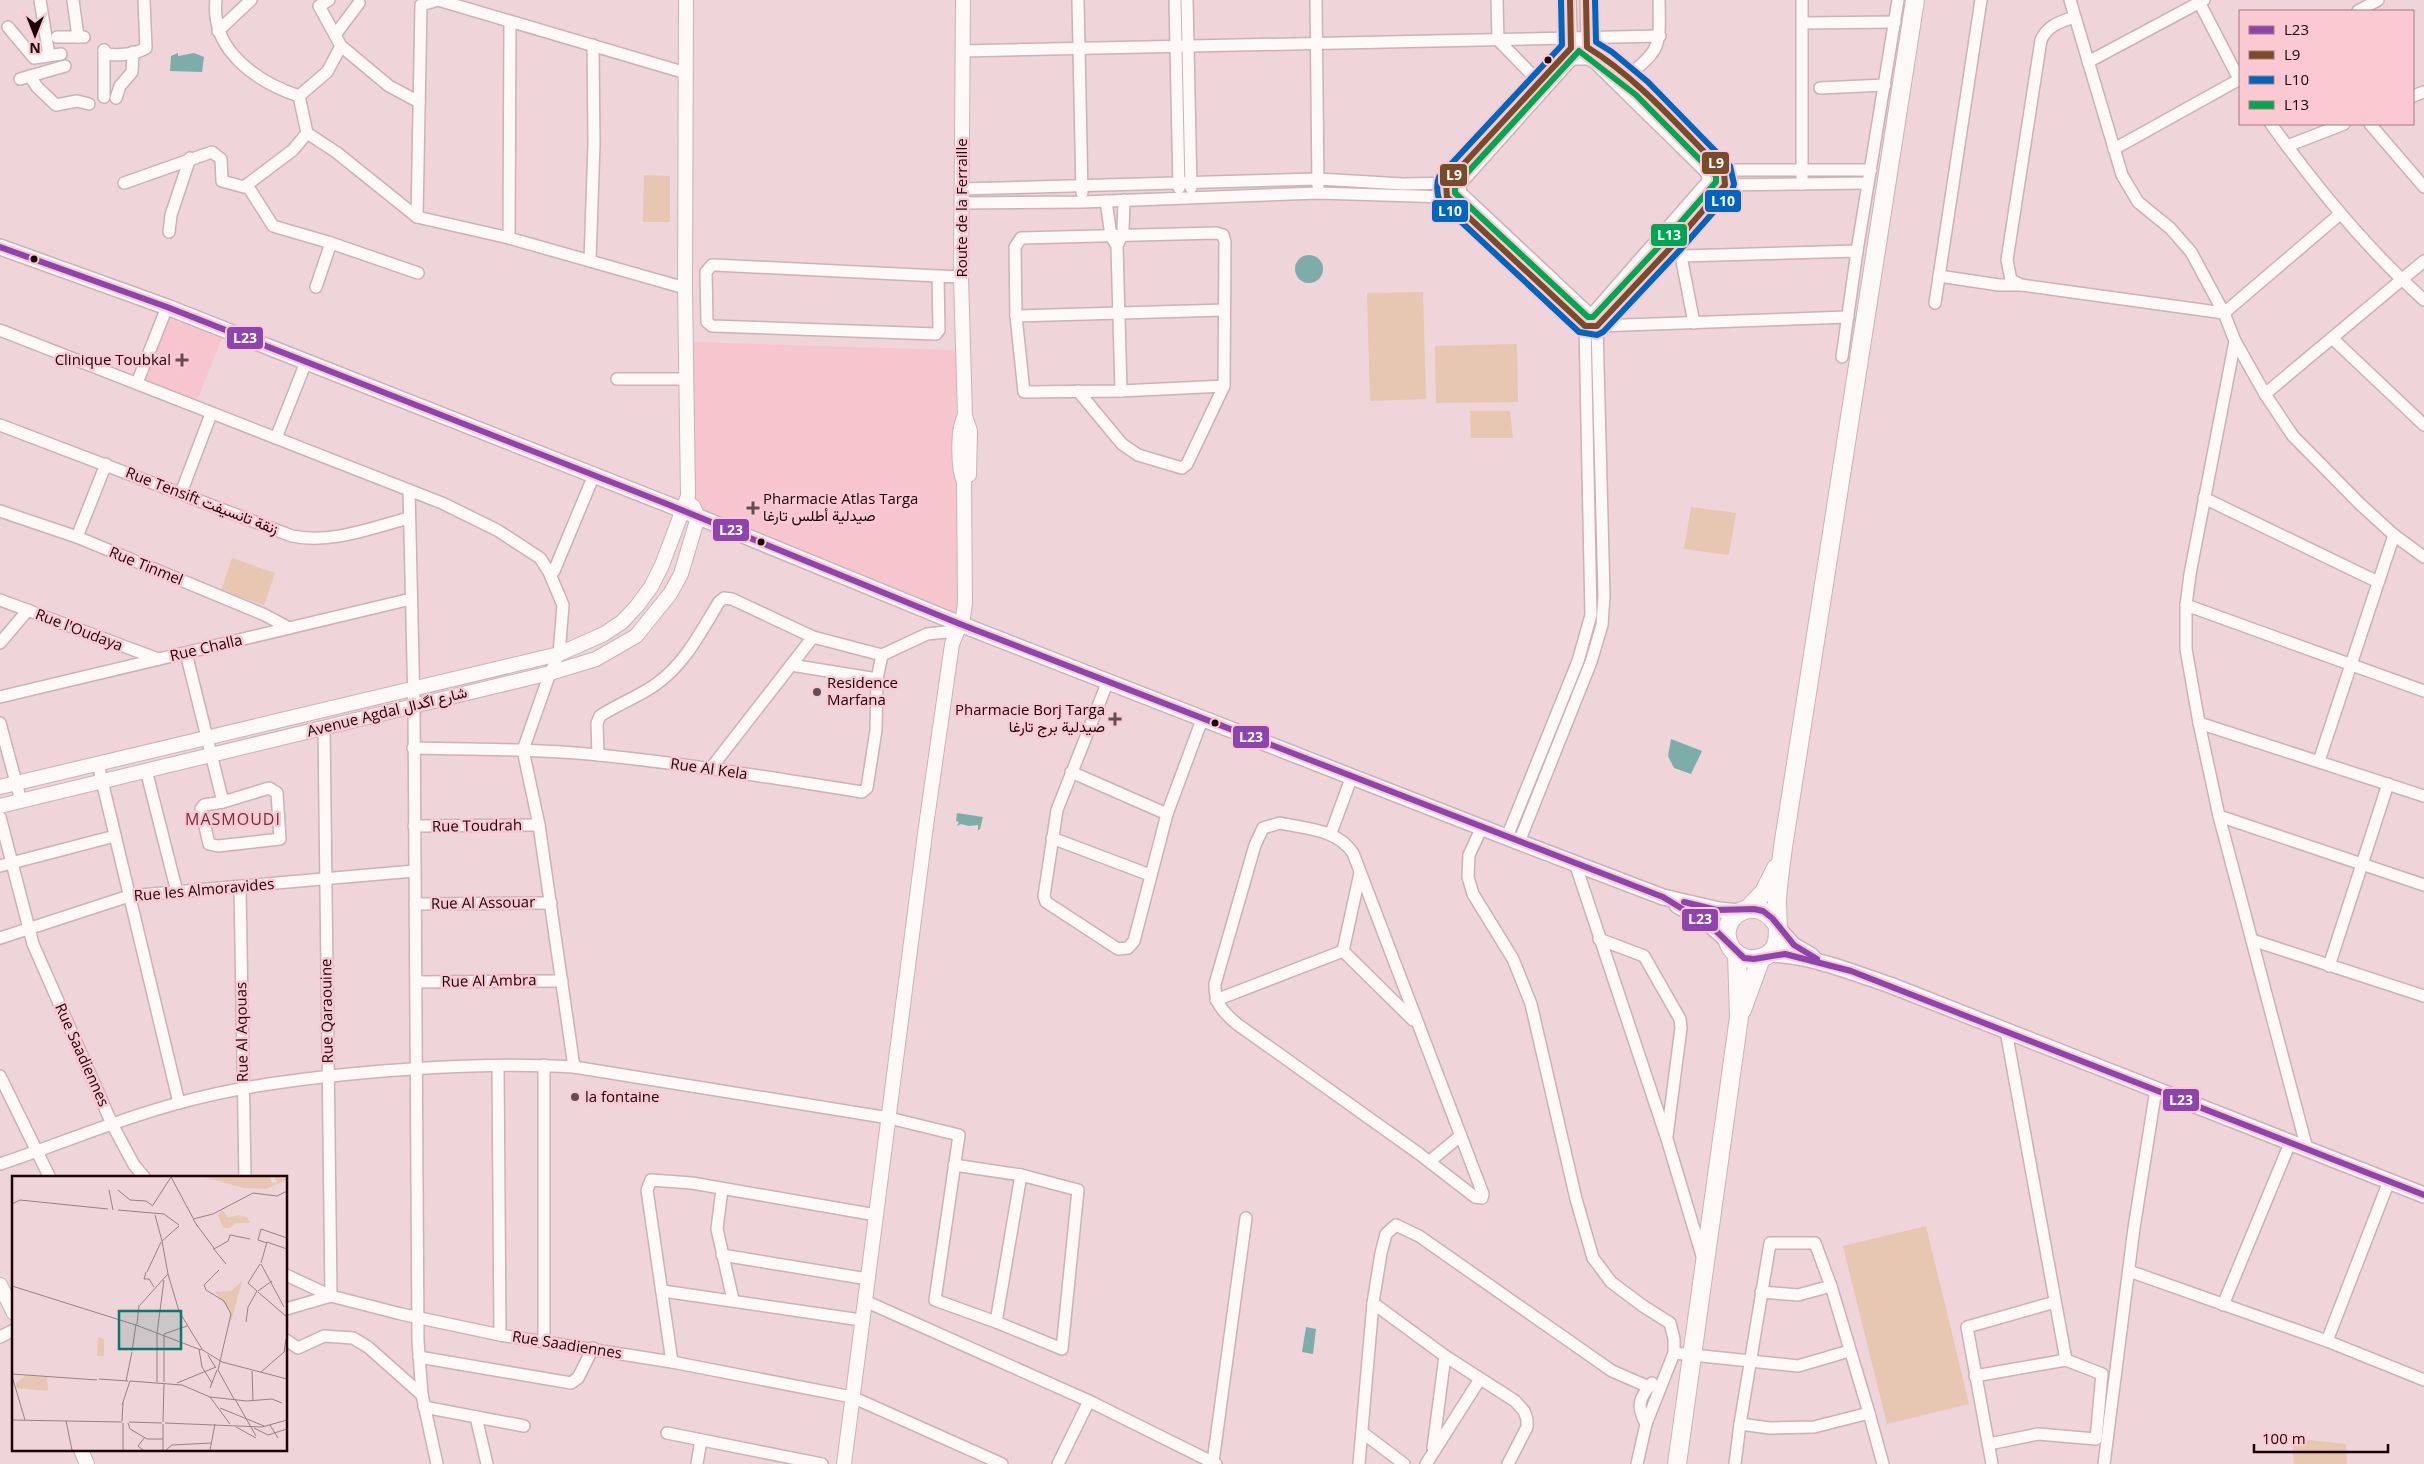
<svg xmlns="http://www.w3.org/2000/svg" width="2424" height="1464" viewBox="0 0 2424 1464" font-family="'Open Sans',Vazirmatn,sans-serif">
	<rect width="100%" height="100%" fill="#efd4d9"/>
	<g fill="#f7c5cd">
		<polygon points="168,317 222,338 196,403 142,381"/>
		<polygon points="694,342 950,350 956,353 959,610 953,614 687,508 692,344"/>
	</g>
	<g fill="#e7c6b2">
		<polygon points="644,175 670,176 670,222 643,222"/>
		<polygon points="1423,292 1426,399 1370,401 1367,293"/>
		<polygon points="1517,344 1518,402 1436,403 1435,346"/>
		<polygon points="1470,411 1510,411 1513,438 1471,438"/>
		<polygon points="1691,507 1736,513 1729,555 1684,549"/>
		<polygon points="232,558 275,573 264,605 221,591"/>
		<polygon points="1926,1226 1969,1404 1887,1424 1843,1246"/>
		<polygon points="2292,1438 2346,1444 2347,1464 2294,1464"/>
	</g>
	<g fill="#7cada9">
		<polygon points="178,53 178,56 194,53 204,57 202,72 170,71 171,56"/>
		<circle cx="1309" cy="269" r="14"/>
		<polygon points="1671,739 1702,751 1691,774 1674,768 1668,756"/>
		<polygon points="957,813 983,817 980,829 978,830 978,825 969,826 961,824 957,826 959,822 956,821"/>
		<polygon points="1306,1327 1316,1329 1313,1354 1302,1352"/>
	</g>
	<g fill="none" stroke-linecap="round" stroke-linejoin="round">
		<g stroke="#ccb1b6" stroke-width="14">
			<g id="minor">
				<polyline points="40,0 49,55"/>
				<polyline points="73,0 78,37"/>
				<polyline points="1078,0 1082,193"/>
				<polyline points="1175,0 1179,188"/>
				<polyline points="1187,0 1191,188"/>
				<polyline points="1316,0 1318,186"/>
				<polyline points="1497,0 1498,40 1544,87"/>
				<polyline points="1586,0 1587,43"/>
				<polyline points="2070,0 2122,175 2138,202 2170,228 2191,252 2224,313 2235,341 2265,394 2293,436 2360,504 2394,535 2424,557"/>
				<polyline points="2198,0 2240,81"/>
				<polyline points="2358,11 2378,0"/>
				<path d="M2074,17C2060,22 2048,25 2041,40L2007,260L2011,280L2021,285L2224,313L2340,214"/>
				<polyline points="1803,23 1895,22"/>
				<polyline points="8,27 34,58 61,54"/>
				<polyline points="218,31 251,0"/>
				<polyline points="335,35 359,3"/>
				<polyline points="57,37 84,37"/>
				<polyline points="341,46 389,86 419,102"/>
				<path d="M104,50L107,54C119,56 136,54 146,48L144,0"/>
				<polyline points="104,50 104,97"/>
				<polyline points="963,51 1660,36"/>
				<polyline points="2088,62 2204,0"/>
				<polyline points="30,76 37,87 56,105 77,101 89,104"/>
				<polyline points="20,79 65,66"/>
				<path d="M1623,81C1661,47 1660,51 1659,0"/>
				<polyline points="1820,88 1885,85"/>
				<polyline points="299,96 327,72 341,46 319,6 329,0"/>
				<polyline points="2413,96 2424,92"/>
				<polyline points="116,98 120,86 132,72 133,52"/>
				<path d="M2271,124C2316,187 2366,248 2424,300"/>
				<polyline points="2370,124 2424,187"/>
				<polyline points="307,133 336,152 417,217"/>
				<polyline points="2287,146 2344,124"/>
				<polyline points="2114,149 2240,79"/>
				<polyline points="1718,170 1871,170"/>
				<path d="M124,183L212,152L221,159L222,181L244,187L293,150L307,133L299,96C257,82 210,50 216,0"/>
				<polyline points="1802,184 1802,0"/>
				<polyline points="247,185 273,226 331,243"/>
				<polyline points="1718,185 1868,183"/>
				<polyline points="961,189 1318,179 1403,184 1461,183"/>
				<polyline points="1460,191 1461,183 1572,59 1570,0"/>
				<polyline points="1460,192 1591,315 1597,326 1604,596 1602,625 1591,662 1519,842"/>
				<polyline points="1106,201 1111,236 1117,246 1121,391"/>
				<polyline points="962,203 1083,202 1318,193 1447,197 1454,194"/>
				<polyline points="169,232 171,215 190,158"/>
				<polygon points="1216,233 1223,235 1225,242 1224,386 1121,391 1024,392 1016,316 1015,247 1021,238"/>
				<polyline points="509,238 510,22"/>
				<polyline points="1119,242 1123,231 1124,200"/>
				<polyline points="1677,250 1681,256 1694,323"/>
				<polyline points="1681,256 1857,251"/>
				<polyline points="590,261 594,144 593,45"/>
				<polyline points="938,276 939,330 936,334 712,326 707,322 706,272 712,265 715,265 938,276 961,277"/>
				<polyline points="1939,276 1999,285 2020,285"/>
				<polyline points="316,287 331,243 418,273"/>
				<polyline points="685,288 509,238 417,217 421,5 438,0 686,73"/>
				<polyline points="1935,303 1981,0"/>
				<polyline points="1016,316 1224,310"/>
				<path d="M1597,326L1674,244L1725,185L1724,172C1701,150 1611,51 1587,47C1582,46 1576,48 1571,48L1475,150L1446,183L1447,197L1585,326H1597L1848,317"/>
				<polyline points="0,330 442,503 497,530 540,558 549,572 563,605 559,654 550,673 523,750 539,825 574,1067"/>
				<polyline points="2332,338 2424,425"/>
				<polyline points="2235,341 2190,574 2186,605 2186,649 2199,723 2219,816 2307,1149"/>
				<polyline points="1842,357 1857,251 1898,0"/>
				<polyline points="617,379 686,379"/>
				<polyline points="137,383 167,307"/>
				<polyline points="1078,391 1122,444 1138,455 1182,468 1187,464 1224,386"/>
				<polyline points="2265,394 2424,261"/>
				<path d="M0,425L292,536C331,544 371,528 409,518"/>
				<polyline points="276,438 306,362"/>
				<polyline points="409,490 414,706 418,1341 422,1395 437,1464"/>
				<polyline points="181,493 211,414"/>
				<polyline points="2204,498 2378,582"/>
				<polyline points="0,511 77,537 265,615 289,628"/>
				<polyline points="77,537 106,464"/>
				<polyline points="554,571 594,475"/>
				<polyline points="0,600 158,659"/>
				<polyline points="2186,605 2424,691"/>
				<polyline points="0,643 28,610"/>
				<polyline points="186,653 223,802"/>
				<polyline points="791,665 877,679"/>
				<polyline points="1108,681 1057,810 1044,896 1046,902 1118,949 1128,948 1134,941 1167,814 1203,717"/>
				<polyline points="0,697 411,599"/>
				<polyline points="0,723 21,801"/>
				<polyline points="2199,723 2424,796"/>
				<polyline points="324,727 331,1296"/>
				<path d="M413,748C475,749 537,749 599,755C687,764 775,778 862,792L867,788L876,730L877,679L882,655"/>
				<path d="M598,755L597,723L600,716C618,704 638,697 655,685C685,664 700,633 719,602L724,598L732,599L813,637L882,655L927,634L946,632L957,633"/>
				<polyline points="2319,761 2394,535"/>
				<polyline points="98,764 179,1103"/>
				<polyline points="711,768 813,637"/>
				<polyline points="146,770 177,892"/>
				<polyline points="1071,772 1167,814"/>
				<polygon points="269,788 277,793 280,839 218,846 209,844 201,809 204,805 223,802"/>
				<polyline points="2219,816 2424,885"/>
				<polyline points="0,817 33,944 112,1124 134,1165 145,1178"/>
				<path d="M1280,823C1307,829 1337,829 1353,853L1483,1194L1482,1198L1475,1197L1418,1153L1237,1024C1223,1012 1214,1003 1215,984L1255,845L1263,828Z"/>
				<polyline points="414,826 539,825"/>
				<polyline points="1482,827 1469,855 1468,877 1473,894 1513,959 1531,1004 1576,1199 1593,1258 1611,1282 1643,1306 1670,1323 1674,1339 1674,1353 1798,1366 1849,1351"/>
				<polyline points="1331,833 1352,776"/>
				<polyline points="1507,837 1578,661 1591,615 1585,326 1591,315 1709,180 1706,172 1594,62 1588,59 1572,59"/>
				<polyline points="1052,838 1150,875"/>
				<polyline points="1575,863 1667,1139 1703,1259"/>
				<polyline points="0,866 115,836"/>
				<polyline points="1360,873 1343,951 1413,1020"/>
				<polyline points="240,887 245,1178"/>
				<polyline points="415,904 551,903"/>
				<polyline points="0,938 129,896 414,871"/>
				<polyline points="1599,939 1644,956 1680,1019 1681,1028 1667,1136"/>
				<polyline points="2252,940 2424,996"/>
				<polyline points="2329,966 2388,784"/>
				<polyline points="416,982 562,981"/>
				<polyline points="1216,1000 1343,951"/>
				<polyline points="2006,1031 2066,1360"/>
				<polyline points="544,1065 544,1342"/>
				<polyline points="498,1066 500,1335"/>
				<polyline points="0,1076 50,1178"/>
				<polyline points="1430,1161 1459,1137"/>
				<path d="M0,1164C60,1144 118,1119 179,1103C232,1088 286,1081 340,1075C418,1067 496,1062 574,1067L889,1118L959,1135L935,1300L996,1322L1062,1349L1078,1190L1021,1175L954,1165"/>
				<polyline points="722,1189 717,1229 733,1300"/>
				<polyline points="722,1255 868,1279"/>
				<polyline points="2129,1271 2327,1341 2424,1380"/>
				<polyline points="286,1275 331,1296 401,1314 500,1335 672,1362 852,1397 1002,1464"/>
				<polyline points="663,1291 861,1320"/>
				<polyline points="1761,1292 1798,1295 1831,1286"/>
				<polyline points="865,1301 1089,1401 1216,1464"/>
				<polyline points="1373,1303 1445,1356 1515,1401 1524,1411 1527,1419 1527,1427 1508,1464"/>
				<polyline points="2223,1305 2290,1143"/>
				<polyline points="286,1309 331,1296"/>
				<polyline points="996,1322 1021,1175"/>
				<polyline points="0,1337 14,1330"/>
				<polyline points="286,1340 298,1348 324,1336 353,1338 368,1347 422,1395"/>
				<polyline points="2327,1341 2389,1181"/>
				<polyline points="419,1357 571,1383 578,1378 593,1348"/>
				<polyline points="672,1362 647,1190 651,1180 692,1183 876,1215"/>
				<polyline points="1975,1376 2066,1360 2102,1374 2096,1439 2038,1434 1989,1444"/>
				<polyline points="424,1407 524,1426"/>
				<polyline points="476,1417 487,1464"/>
				<path d="M1646,1424C1636,1406 1639,1398 1652,1383"/>
				<polyline points="1740,1424 1770,1243 1815,1243 1831,1286 1869,1413"/>
				<polyline points="667,1433 822,1464"/>
				<polyline points="1363,1433 1404,1464"/>
				<polyline points="1433,1448 1445,1356"/>
				<polyline points="1213,1462 1246,1218"/>
				<polyline points="697,1464 701,1440"/>
				<polyline points="1058,1464 1089,1401"/>
				<polyline points="1359,1464 1373,1303 1381,1253 1386,1234 1396,1225 1419,1236 1612,1371 1649,1387"/>
				<polyline points="1426,1464 1480,1379"/>
				<polyline points="1637,1464 1646,1424 1674,1353"/>
				<polyline points="1735,1464 1740,1424 1770,1428 1814,1427 1869,1413 1883,1464"/>
				<polyline points="1992,1464 1967,1327 2055,1302"/>
				<polyline points="2104,1464 2134,1228 2156,1089"/>
			</g>
		</g>
		<g stroke="#ccb1b6" stroke-width="16">
			<g id="tertiary">
				<polyline points="963,0 961,277 965,416 970,431 969,475"/>
				<polyline points="0,787 559,654 604,634 622,622 637,606 651,587 662,565 688,496 685,288 686,0"/>
				<polyline points="0,806 550,673 596,659 636,636 670,594 681,574 698,517 693,506"/>
				<polyline points="0,1285 14,1313"/>
				<polyline points="81,1450 87,1464"/>
				<path d="M844,1464L926,826L952,644L963,617L965,603L964,482C958,468 957,429 965,416"/>
			</g>
		</g>
		<g stroke="#ccb1b6" stroke-width="18">
			<g id="secondary">
				<polyline points="0,247 167,307 667,504 960,624 1519,842 1663,897 1719,910 1740,912"/>
				<polyline points="1677,905 1711,926 1728,941"/>
				<polyline points="1777,927 1793,945 1812,956"/>
				<path d="M1769,954C1811,955 1851,972 1890,985L2424,1195"/>
			</g>
		</g>
		<g stroke="#ccb1b6" stroke-width="20">
			<g id="primary">
				<polyline points="1748,909 1764,892 1776,868"/>
				<path d="M1776,923C1755,891 1713,919 1731,948C1736,955 1745,960 1754,959C1765,959 1774,952 1777,942C1779,934 1777,910 1777,900C1778,882 1781,864 1783,847L1915,0"/>
				<polyline points="1742,1010 1761,958"/>
				<polyline points="1677,1464 1739,1017 1737,954"/>
			</g>
		</g>
		<use href="#minor" stroke="#fdf9f9" stroke-width="11"/>
		<use href="#tertiary" stroke="#fdf9f9" stroke-width="14"/>
		<use href="#secondary" stroke="#fdf9f9" stroke-width="15"/>
		<use href="#primary" stroke="#fdf9f9" stroke-width="18"/>
		<g stroke="#fac9d1" stroke-width="10">
			<g id="bus-1">
				<polyline points="0,247 167,307 667,504 960,624 1663,897 1712,927 1744,958 1754,959 1785,954 1851,971 2424,1195"/>
				<polyline points="1684,902 1717,910 1754,909 1763,911 1772,918 1794,945 1817,959"/>
			</g>
		</g>
		<g stroke="#fac9d1" stroke-width="10">
			<path id="bus-2" d="M1570,0L1571,48L1446,183L1447,197L1585,326H1597L1674,244L1725,185L1724,172C1680,128 1640,80 1587,47L1586,0"/>
		</g>
		<g stroke="#fac9d1" stroke-width="10">
			<path id="bus-3" d="M1561,0L1562,45L1439,177C1436,184 1437,197 1441,203L1579,332L1597,335L1603,332L1680,250L1732,191L1734,184L1730,166L1648,82L1612,52L1596,42L1595,0"/>
		</g>
		<g stroke="#fac9d1" stroke-width="10">
			<polygon id="bus-4" points="1579,51 1636,95 1716,176 1716,182 1667,238 1593,317 1588,317 1455,193 1455,186"/>
		</g>
		<use href="#bus-1" stroke="#8e44ad" stroke-width="6"/>
		<use href="#bus-2" stroke="#7a4b2a" stroke-width="6"/>
		<use href="#bus-3" stroke="#0065bd" stroke-width="6"/>
		<use href="#bus-4" stroke="#00a651" stroke-width="6"/>
	</g>
	<g fill="#1b0308" stroke="#fac9d1" stroke-width="2">
		<circle cx="1548" cy="60" r="4.5"/>
		<circle cx="34" cy="259" r="4.5"/>
		<circle cx="761" cy="542" r="4.5"/>
		<circle cx="1215" cy="723" r="4.5"/>
	</g>
	<g fill="#654c51" stroke="#fac9d1" stroke-width="2">
		<path d="M179.5 352.5h5v5h5v5h-5v5h-5v-5h-5v-5h5z"/>
		<path d="M750.5 500.5h5v5h5v5h-5v5h-5v-5h-5v-5h5z"/>
		<circle cx="817" cy="692" r="5"/>
		<path d="M1112.5 711.5h5v5h5v5h-5v5h-5v-5h-5v-5h5z"/>
		<circle cx="575" cy="1097" r="5"/>
	</g>
	<g text-anchor="middle" stroke-width="5" stroke-linejoin="round" paint-order="stroke">
		<g font-size="15" fill="#1b0308" stroke="#fac9d1">
			<text transform="translate(962 208) rotate(-90)" y="5">Route de la Ferraille</text>
			<text transform="translate(202 501) rotate(21)" y="5">Rue Tensift زنقة تانسيفت</text>
			<text transform="translate(146 566) rotate(22)" y="5">Rue Tinmel</text>
			<text transform="translate(79 630) rotate(21)" y="5">Rue l'Oudaya</text>
			<text transform="translate(206 648) rotate(-13)" y="5">Rue Challa</text>
			<text transform="translate(387 712) rotate(-14)" y="5">Avenue Agdal شارع اگدال</text>
			<text transform="translate(709 769) rotate(8)" y="5">Rue Al Kela</text>
			<text transform="translate(477 826) rotate(-1)" y="5">Rue Toudrah</text>
			<text transform="translate(204 890) rotate(-5)" y="5">Rue les Almoravides</text>
			<text transform="translate(483 903) rotate(-1)" y="5">Rue Al Assouar</text>
			<text transform="translate(489 981) rotate(-1)" y="5">Rue Al Ambra</text>
			<text transform="translate(327 1011) rotate(-91)" y="5">Rue Qaraouine</text>
			<text transform="translate(242 1032) rotate(-91)" y="5">Rue Al Aqouas</text>
			<text transform="translate(82 1055) rotate(66)" y="5">Rue Saadiennes</text>
			<text transform="translate(567 1345) rotate(9)" y="5">Rue Saadiennes</text>
		</g>
		<g font-size="15" fill="#1b0308" stroke="#fac9d1" text-anchor="start">
			<text x="171" y="365" text-anchor="end">Clinique Toubkal</text>
			<text x="763" y="504">Pharmacie Atlas Targa<tspan x="763" dy="17">صيدلية أطلس تارغا</tspan></text>
			<text x="827" y="688">Residence<tspan x="827" dy="17">Marfana</tspan></text>
			<text x="1105" y="715" text-anchor="end">Pharmacie Borj Targa<tspan x="1105" dy="17">صيدلية برج تارغا</tspan></text>
			<text x="585" y="1102">la fontaine</text>
		</g>
		<g font-size="16" letter-spacing="1" fill="#72303f" stroke="#fac9d1">
			<text x="233" y="825">MASMOUDI</text>
		</g>
	</g>
	<g transform="translate(12 1176)">
		<rect width="275" height="275" fill="#efd4d9"/>
		<path d="M192,1H258L260,7H265L263,1H266L275,4L254,13L232,12ZM210,34L216,42L226,39L235,41L238,47H224L218,52H211L206,39ZM230,105L219,146L217,133L203,116L219,115ZM86,161L92,163V180H85ZM13,200L35,201L36,215L4,212V207Z" fill="#e7c6b2"/>
		<path fill="none" stroke="#9a8085" stroke-width="1" d="M159,1L181,42M97,14L101,34M106,14L118,24L134,25L141,30M0,28L8,24L96,33M141,29L159,1M106,34L152,38L167,49M143,39L150,65M184,48L202,72M186,51L181,43L201,38L241,17L265,20L275,15M249,53L275,62M249,53L246,64L255,67M150,65L156,98M150,65L167,50M201,72L214,88M202,73L216,65L218,59L238,63M249,87L255,66L275,73M249,88L272,131M134,96L132,103H137L142,111M135,96L149,66M156,98L167,135L177,152M0,110L127,150M245,115L236,107L248,88M246,115L260,105M246,116L275,141M128,129L156,98M234,146L236,131L245,115M125,148L127,129M124,149L189,174M177,152L190,173M187,173L190,191L200,207M189,173L210,186L275,203M120,175L124,148M196,179L204,192M206,194L219,138L212,125L194,114L192,109L207,94M206,194L222,223M240,195L241,225M249,196L272,176L274,163M0,198L85,204M0,200L13,244M87,203L116,205M114,205L120,176M145,206V157L152,104M152,206V158L175,150M165,207L204,191M198,212L205,194M198,221L218,248M223,223L244,260M110,229L118,205L170,209L198,221L235,225L260,223L270,227M208,232L252,250M0,244L110,246M54,245L60,274M110,245L111,227M117,246L150,247M151,246L152,207M111,247V274M116,247L118,253L135,263H151M153,247L250,251L275,244M258,249L266,262M224,251L244,262M242,252L256,259L275,253M131,274L126,270L133,261M151,274V248M154,274L160,269L199,267M198,274L203,248"/>
		<path fill="#0f766e" fill-opacity="0.15" stroke="#0f766e" stroke-width="2.5" d="M107,135H169V173H107Z"/>
		<rect width="275" height="275" fill="none" stroke="#1b0308" stroke-width="2.5"/>
	</g>
	<g stroke="#fac9d1" stroke-width="2">
		<rect x="1701" y="151" width="29" height="24" rx="5" fill="#7a4b2a"/>
		<rect x="1439" y="163" width="29" height="24" rx="5" fill="#7a4b2a"/>
		<rect x="1704" y="189" width="38" height="24" rx="5" fill="#0065bd"/>
		<rect x="1431" y="199" width="38" height="24" rx="5" fill="#0065bd"/>
		<rect x="1650" y="223" width="38" height="24" rx="5" fill="#00a651"/>
		<rect x="226" y="326" width="38" height="24" rx="5" fill="#8e44ad"/>
		<rect x="712" y="518" width="38" height="24" rx="5" fill="#8e44ad"/>
		<rect x="1232" y="725" width="38" height="24" rx="5" fill="#8e44ad"/>
		<rect x="1681" y="908" width="38" height="24" rx="5" fill="#8e44ad"/>
		<rect x="2162" y="1088" width="38" height="24" rx="5" fill="#8e44ad"/>
	</g>
	<g font-size="14" text-anchor="middle" font-weight="bold" fill="#fff">
		<text x="1716" y="168">L9</text>
		<text x="1454" y="180">L9</text>
		<text x="1723" y="206">L10</text>
		<text x="1450" y="216">L10</text>
		<text x="1669" y="240">L13</text>
		<text x="245" y="343">L23</text>
		<text x="731" y="535">L23</text>
		<text x="1251" y="742">L23</text>
		<text x="1700" y="924">L23</text>
		<text x="2181" y="1105">L23</text>
	</g>
	<rect x="2239" y="10" width="175" height="115" fill="#fac9d1" stroke="#a17a81"/>
	<rect x="2249" y="26" width="25" height="8" fill="#8e44ad" stroke="#a17a81"/>
	<text x="2284" y="35" font-size="15" fill="#1b0308">L23</text>
	<rect x="2249" y="51" width="25" height="8" fill="#7a4b2a" stroke="#a17a81"/>
	<text x="2284" y="60" font-size="15" fill="#1b0308">L9</text>
	<rect x="2249" y="76" width="25" height="8" fill="#0065bd" stroke="#a17a81"/>
	<text x="2284" y="85" font-size="15" fill="#1b0308">L10</text>
	<rect x="2249" y="101" width="25" height="8" fill="#00a651" stroke="#a17a81"/>
	<text x="2284" y="110" font-size="15" fill="#1b0308">L13</text>
	<g transform="translate(35 35) rotate(180)" stroke="#fac9d1" stroke-width="4" paint-order="stroke">
	<path d="M0-4L9 19L0 12L-9 19Z" fill="#1b0308"/>
	<text y="-8" font-size="14" font-weight="bold" text-anchor="middle" fill="#1b0308">N</text>
	</g>
	<path d="M2254 1444v8h134v-8" fill="none" stroke="#1b0308" stroke-width="2.5"/>
	<text x="2262" y="1444" font-size="15" fill="#1b0308" stroke="#fac9d1" stroke-width="4" paint-order="stroke">100 m</text>
</svg>
